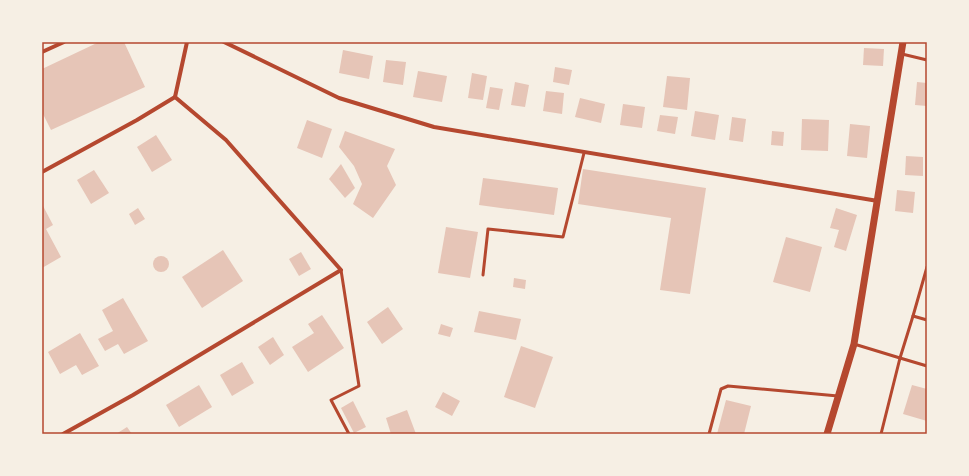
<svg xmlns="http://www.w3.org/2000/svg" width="969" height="476" viewBox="0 0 969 476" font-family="Overpass,sans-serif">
	<rect width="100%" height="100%" fill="#f6efe4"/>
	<g fill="#e6c5b7">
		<polygon points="99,42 124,42 145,87 51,130 42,112 42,69"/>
		<polygon points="864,48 884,49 883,66 863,65"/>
		<polygon points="343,50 373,56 369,79 339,73"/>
		<polygon points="386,60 406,62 403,85 383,82"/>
		<polygon points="555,67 572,70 569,85 553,82"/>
		<polygon points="418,71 447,76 442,102 413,97"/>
		<polygon points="472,73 487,76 483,100 468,98"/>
		<polygon points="667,76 690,78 687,110 663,107"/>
		<polygon points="515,82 529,85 525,107 511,105"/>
		<polygon points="917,82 927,83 927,106 915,105"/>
		<polygon points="490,87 503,89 499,110 486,108"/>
		<polygon points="546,91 564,93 562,114 543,111"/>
		<polygon points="580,98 605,104 601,123 575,117"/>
		<polygon points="623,104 645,107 642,128 620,125"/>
		<polygon points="695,111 719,115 715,140 691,136"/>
		<polygon points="660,115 678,117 675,134 657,131"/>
		<polygon points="732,117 746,119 743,142 729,140"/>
		<polygon points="802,119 829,120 828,151 801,150"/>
		<polygon points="307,120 332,129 322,158 297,148"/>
		<polygon points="850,124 870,126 867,158 847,156"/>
		<polygon points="345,131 395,149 387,166 396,185 373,218 353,204 362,184 354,166 339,147"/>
		<polygon points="772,131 784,132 783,146 771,145"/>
		<polygon points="156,135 172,160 152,172 137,147"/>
		<polygon points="906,156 923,157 923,176 905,175"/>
		<polygon points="341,164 355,188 345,198 329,179"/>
		<polygon points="583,169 706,188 690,294 660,290 671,218 578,204"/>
		<polygon points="94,170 109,193 91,204 77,180"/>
		<polygon points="483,178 558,188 554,215 479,205"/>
		<polygon points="897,190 915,192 913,213 895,211"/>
		<polygon points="42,204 53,225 46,229 61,257 42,268"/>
		<polygon points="138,208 145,219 135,225 129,214"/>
		<polygon points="836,208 857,215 846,251 834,247 839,230 830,228"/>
		<polygon points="446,227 478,232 470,278 438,273"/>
		<polygon points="786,237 822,247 810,292 773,282"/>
		<polygon points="223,250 243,281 202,308 182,277"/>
		<polygon points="301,252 311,269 299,276 289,259"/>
		<circle cx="161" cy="264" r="8"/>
		<polygon points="514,278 526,280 525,289 513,287"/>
		<polygon points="123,298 148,341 124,354 118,344 105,351 98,339 113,331 102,310"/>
		<polygon points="388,307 403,329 382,344 367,322"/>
		<polygon points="479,311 521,319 516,340 474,332"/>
		<polygon points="322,315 344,348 308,372 292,347 314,333 308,324"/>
		<polygon points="441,324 453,328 450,337 438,334"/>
		<polygon points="80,333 99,366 82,375 76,365 60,374 48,352"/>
		<polygon points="273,337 284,355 270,365 258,347"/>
		<polygon points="521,346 553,357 535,408 504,397"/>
		<polygon points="242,362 254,383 232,396 220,375"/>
		<polygon points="199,385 212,407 179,427 166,405"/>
		<polygon points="912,385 927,389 927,421 903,414"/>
		<polygon points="443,392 460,401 452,416 435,407"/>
		<polygon points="726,400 751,406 744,434 717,434"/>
		<polygon points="353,401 366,427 354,433 341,408"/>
		<polygon points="407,410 416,434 391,434 386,418"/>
		<polygon points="127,427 132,434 116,434"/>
	</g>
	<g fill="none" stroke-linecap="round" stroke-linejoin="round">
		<g stroke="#b5482f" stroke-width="3">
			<polyline points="902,54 927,60"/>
			<polyline points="341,270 359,386 331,400 349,434"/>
			<polyline points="483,275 488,229 563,237 584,153"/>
			<polyline points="913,316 927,267"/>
			<polyline points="854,344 900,358 913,316 927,320"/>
			<polyline points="709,434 721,389 728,386 838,396"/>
			<polyline points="881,434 900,358 927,366"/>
		</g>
		<g stroke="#b5482f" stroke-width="4">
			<polyline points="224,42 339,98 434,127 878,201"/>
			<polyline points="42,52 64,42"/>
			<polyline points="42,172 137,120 175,97"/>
			<polyline points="63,434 133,395 341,270 226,140 175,97 187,42"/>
		</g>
		<polyline stroke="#b5482f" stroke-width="7" points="827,434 854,344 903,42"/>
	</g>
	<rect width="969" height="476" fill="none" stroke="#f6efe4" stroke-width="86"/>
	<rect x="43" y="43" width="883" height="390" fill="none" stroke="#b5482f" stroke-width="1.5"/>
</svg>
